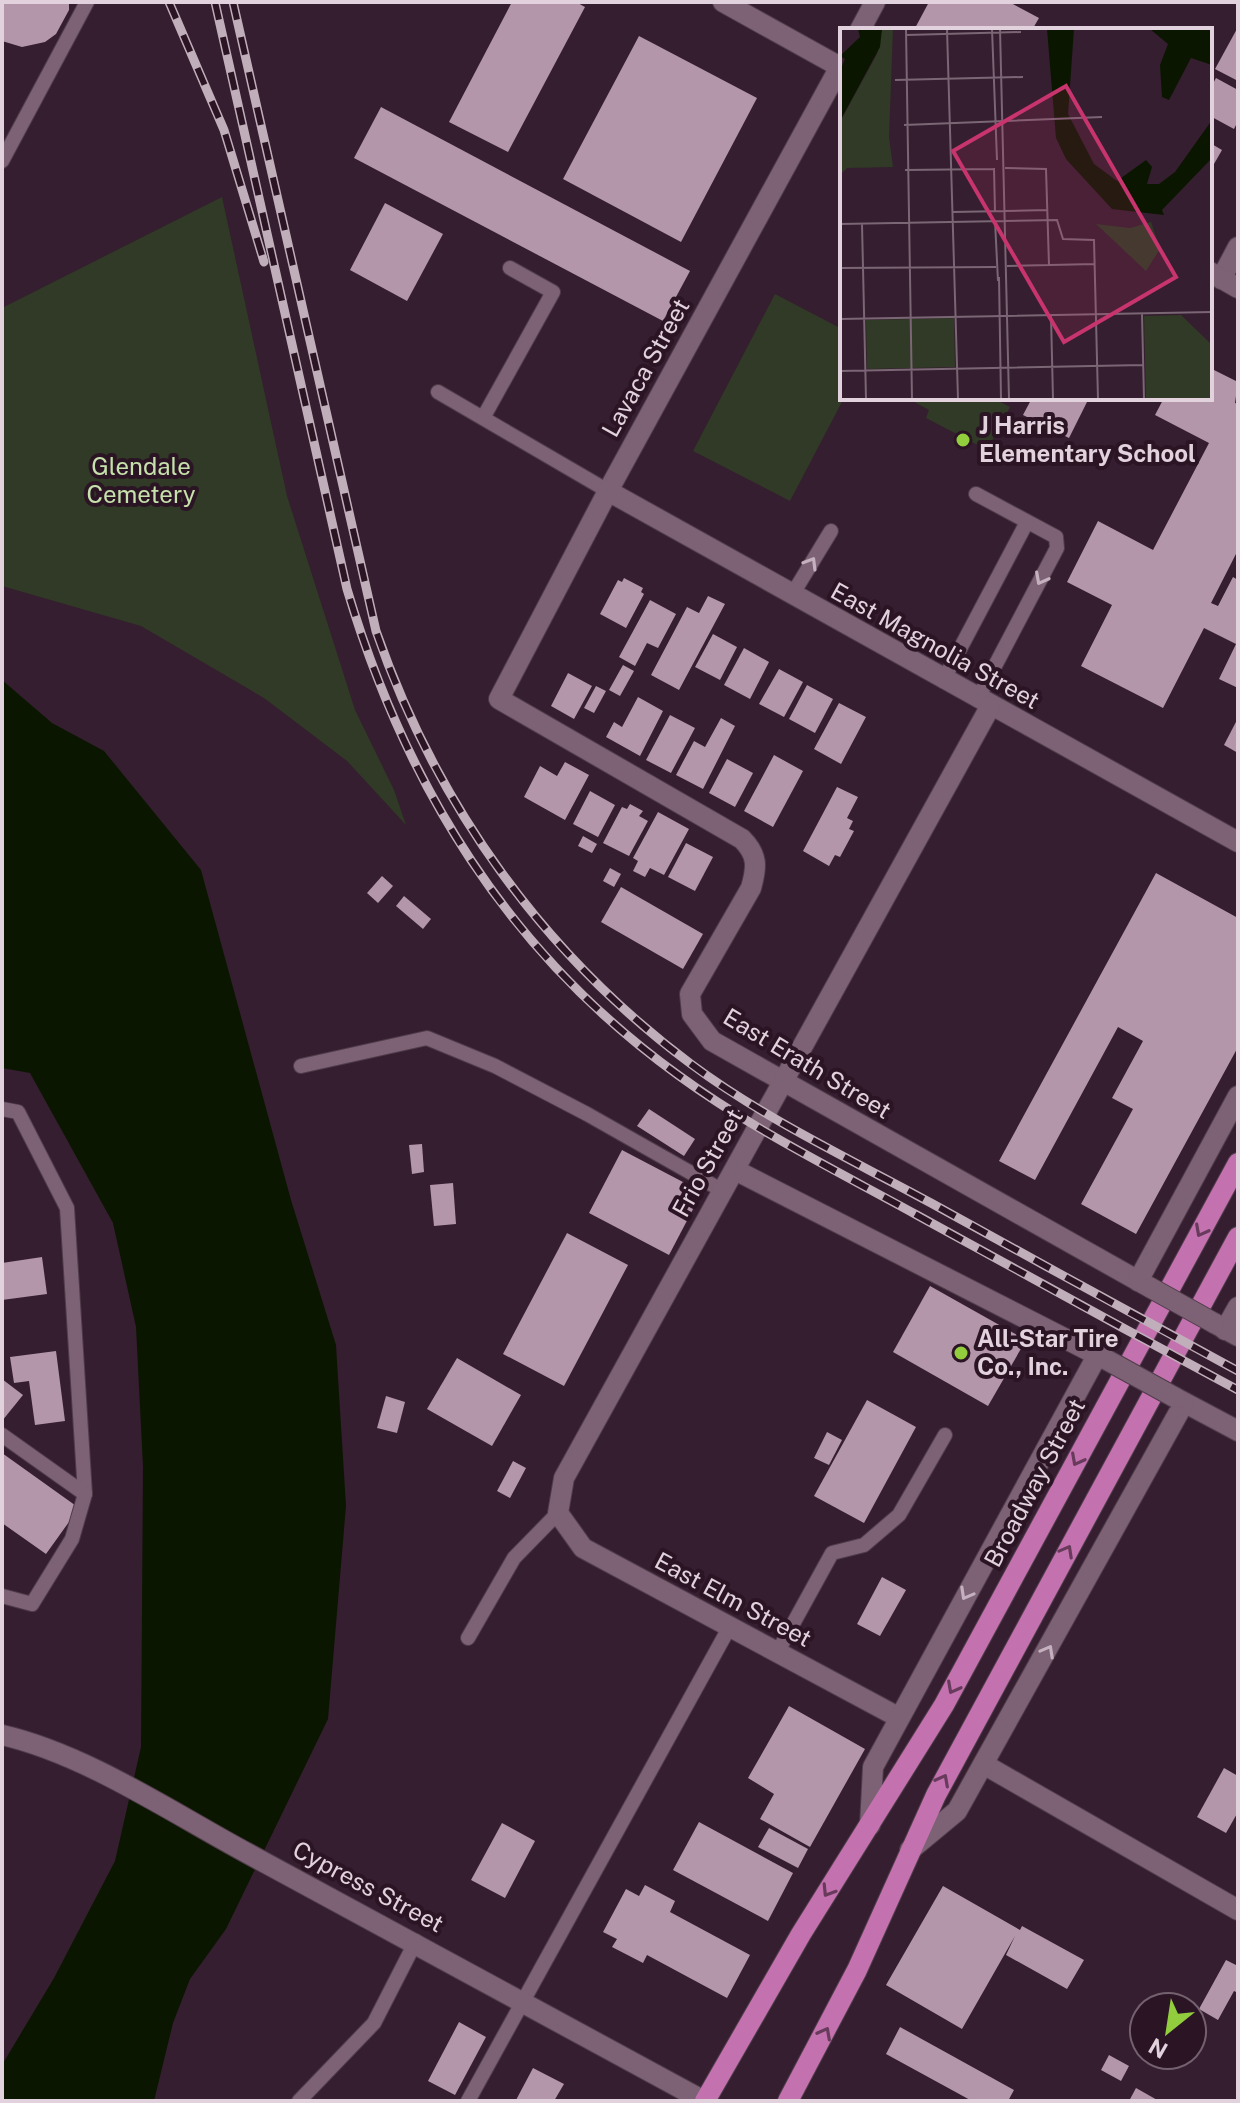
<svg xmlns="http://www.w3.org/2000/svg" width="1240" height="2103" viewBox="0 0 1240 2103" font-family="'Public Sans',sans-serif">
	<rect width="100%" height="100%" fill="#351e2f"/>
	<g fill="#303a26">
		<polygon points="222,197 287,496 355,710 394,790 406,825 347,761 264,698 141,626 2,586 2,308"/>
		<polygon points="775,294 842,329 844,398 790,501 693,451"/>
		<polygon points="907,398 993,398 1010,407 987,450 926,418 929,410"/>
	</g>
	<polygon fill="#0b1601" points="2,680 52,723 104,751 201,870 291,1200 336,1345 346,1506 328,1719 226,1929 190,1979 173,2023 154,2101 2,2101 2,2065 54,1978 115,1861 141,1747 143,1467 136,1327 113,1223 30,1073 2,1068"/>
	<g fill="#b396aa">
		<polygon points="2,2 69,2 69,10 56,34 45,42 22,47 2,41"/>
		<polygon points="512,2 576,2 585,7 508,152 449,122"/>
		<polygon points="929,2 1009,2 1039,18 1032,30 914,30"/>
		<polygon points="1238,27 1238,81 1215,69"/>
		<polygon points="639,36 757,98 681,242 563,179"/>
		<polygon points="1216,78 1238,90 1238,121 1234,129 1210,116 1210,89"/>
		<polygon points="381,107 690,271 663,321 354,158"/>
		<polygon points="1210,143 1222,150 1210,171"/>
		<polygon points="385,203 443,234 407,301 350,270"/>
		<polygon points="1210,368 1238,382 1235,403 1238,404 1238,550 1211,603 1218,606 1233,577 1238,580 1238,688 1219,679 1236,644 1204,628 1163,708 1081,666 1112,605 1067,582 1098,521 1153,550 1209,443 1155,415 1164,398 1210,398"/>
		<polygon points="1032,398 1089,398 1069,438 1023,415"/>
		<polygon points="624,578 643,588 641,592 644,594 626,628 600,614 618,580 622,582"/>
		<polygon points="708,596 725,604 679,690 651,675 687,607 699,613"/>
		<polygon points="650,600 676,614 658,648 647,643 635,666 619,657"/>
		<polygon points="713,634 737,647 720,680 695,667"/>
		<polygon points="744,648 769,662 750,699 724,685"/>
		<polygon points="623,665 634,671 620,696 609,690"/>
		<polygon points="779,669 803,682 784,717 759,704"/>
		<polygon points="568,673 592,686 574,719 551,706"/>
		<polygon points="807,685 833,699 815,733 789,719"/>
		<polygon points="596,686 606,691 594,713 584,708"/>
		<polygon points="638,697 663,711 640,756 606,737 614,722 622,727"/>
		<polygon points="839,703 866,717 841,764 814,749"/>
		<polygon points="670,715 695,728 671,773 646,760"/>
		<polygon points="721,718 735,726 703,789 676,775 694,741 705,747"/>
		<polygon points="1238,718 1238,753 1224,745"/>
		<polygon points="774,755 803,771 773,827 744,811"/>
		<polygon points="727,759 753,773 735,807 709,793"/>
		<polygon points="565,762 589,775 565,820 524,797 540,766 557,776"/>
		<polygon points="837,787 858,797 847,818 853,821 849,829 854,831 840,857 835,855 829,866 803,851"/>
		<polygon points="590,791 615,805 598,837 573,824"/>
		<polygon points="630,804 643,811 639,816 648,821 629,856 603,843 622,807 627,809"/>
		<polygon points="658,812 689,829 664,875 650,868 645,877 633,871 638,861 633,858"/>
		<polygon points="583,836 597,844 592,853 578,846"/>
		<polygon points="686,843 713,857 695,891 668,877"/>
		<polygon points="610,868 621,874 614,887 603,881"/>
		<polygon points="1156,873 1238,918 1238,1047 1136,1234 1081,1204 1133,1109 1112,1098 1143,1041 1118,1027 1035,1180 999,1161"/>
		<polygon points="382,876 393,886 378,903 367,893"/>
		<polygon points="621,887 703,934 683,969 601,922"/>
		<polygon points="404,896 431,919 423,929 396,906"/>
		<polygon points="649,1109 695,1139 684,1156 637,1126"/>
		<polygon points="422,1144 424,1172 412,1174 409,1145"/>
		<polygon points="622,1150 702,1192 669,1255 589,1213"/>
		<polygon points="453,1183 456,1224 434,1226 430,1185"/>
		<polygon points="567,1233 628,1265 564,1386 503,1354"/>
		<polygon points="42,1257 47,1294 2,1300 2,1263"/>
		<polygon points="930,1286 1026,1340 988,1406 893,1352"/>
		<polygon points="56,1351 65,1421 35,1425 29,1381 14,1383 10,1357"/>
		<polygon points="457,1358 521,1395 492,1446 427,1409"/>
		<polygon points="2,1379 23,1395 2,1421"/>
		<polygon points="386,1396 405,1402 397,1433 377,1428"/>
		<polygon points="867,1400 916,1427 864,1523 814,1496"/>
		<polygon points="827,1432 842,1440 829,1465 814,1458"/>
		<polygon points="2,1453 79,1508 46,1554 2,1523"/>
		<polygon points="513,1461 526,1468 510,1498 497,1491"/>
		<polygon points="882,1577 906,1590 880,1636 857,1624"/>
		<polygon points="789,1706 865,1749 810,1847 760,1819 774,1794 748,1778"/>
		<polygon points="1224,1768 1238,1776 1238,1812 1226,1833 1197,1817"/>
		<polygon points="699,1822 793,1873 768,1921 673,1870"/>
		<polygon points="502,1823 535,1841 505,1898 471,1880"/>
		<polygon points="769,1828 808,1849 798,1868 758,1847"/>
		<polygon points="645,1885 675,1901 670,1912 750,1955 727,1998 647,1955 643,1963 612,1947 617,1939 603,1932 626,1889 639,1896"/>
		<polygon points="943,1886 1020,1930 1022,1926 1084,1960 1067,1989 1006,1955 1015,1936 962,2029 886,1985"/>
		<polygon points="1226,1960 1238,1966 1238,1993 1234,1991 1218,2020 1199,2009"/>
		<polygon points="459,2022 486,2037 455,2095 428,2081"/>
		<polygon points="900,2027 1014,2090 1008,2101 972,2101 886,2054"/>
		<polygon points="1109,2055 1129,2066 1121,2081 1101,2070"/>
		<polygon points="533,2068 564,2084 554,2101 516,2100"/>
		<polygon points="1136,2088 1159,2101 1129,2101"/>
	</g>
	<g fill="none" stroke-linecap="round" stroke-linejoin="round">
		<g stroke="#4f3c4a" stroke-width="16">
			<g id="service">
				<polyline points="2,161 87,2"/>
				<polyline points="438,392 608,491"/>
				<polyline points="483,418 553,292 510,268"/>
				<polyline points="976,494 1056,537 1057,548 977,700"/>
				<polyline points="792,595 831,531"/>
				<polyline points="943,681 1027,522"/>
				<polyline points="301,1066 427,1038 495,1066 587,1114 723,1191"/>
				<polyline points="2,1109 18,1112 67,1208 85,1494"/>
				<polyline points="2,1435 85,1494 72,1539 32,1604 2,1596"/>
				<polyline points="468,1638 514,1558 558,1513"/>
				<polyline points="777,1653 832,1553 864,1545 899,1515 945,1435"/>
				<polyline points="299,2101 374,2023 416,1941"/>
				<polyline points="468,2101 729,1628"/>
			</g>
		</g>
		<g stroke="#4f3c4a" stroke-width="22">
			<g id="minor">
				<polyline points="860,30 875,2"/>
				<path d="M842,63L608,491L499,699L742,839C758,855 757,867 751,888L690,994L692,1014L712,1041L1151,1288"/>
				<polyline points="1221,279 1238,247"/>
				<polyline points="608,491 1238,842"/>
				<polyline points="735,1170 1107,1360"/>
				<polyline points="1138,1281 1238,1096"/>
				<polyline points="1214,1323 1238,1336"/>
				<polyline points="1225,1330 1238,1307"/>
				<polyline points="1176,1398 1238,1431"/>
				<polyline points="898,1717 583,1548 558,1513 564,1478 990,707"/>
				<path d="M2,1735C85,1754 171,1812 247,1853C399,1935 552,2017 704,2101"/>
				<polyline points="985,1765 1238,1910"/>
				<polyline points="870,1825 873,1767 1098,1354"/>
				<polyline points="910,1850 957,1811 1184,1403"/>
			</g>
		</g>
		<g stroke="#4f3c4a" stroke-width="22">
			<g id="tertiary">
				<polyline points="723,2 842,68"/>
				<polyline points="1210,272 1238,288"/>
			</g>
		</g>
		<g stroke="#4f3c4a" stroke-width="22">
			<g id="primary">
				<polyline points="705,2101 801,1934 944,1705 1238,1163"/>
				<polyline points="788,2101 857,1970 936,1795 1238,1237"/>
			</g>
		</g>
		<use href="#service" stroke="#7d6174" stroke-width="14"/>
		<use href="#minor" stroke="#7d6174" stroke-width="20"/>
		<use href="#tertiary" stroke="#7d6174" stroke-width="20"/>
		<use href="#primary" stroke="#c472af" stroke-width="20"/>
		<g stroke="#c0afbb" stroke-width="9">
			<g id="rail">
				<polyline points="169,2 224,130 264,262"/>
				<path d="M215,2L347,589C406,787 509,953 678,1075C752,1129 835,1170 915,1214C1022,1273 1130,1332 1238,1390"/>
				<path d="M233,2L376,631C436,804 543,954 691,1064C765,1119 850,1159 931,1203C1033,1259 1136,1316 1238,1371"/>
			</g>
		</g>
		<use href="#rail" stroke="#2b1525" stroke-width="6" stroke-dasharray="18" stroke-linecap="butt"/>
		<g stroke="#4f3c4a" stroke-width="22" stroke-linecap="butt">
			<g id="minor-bridge">
				<polyline points="1151,1288 1214,1323"/>
				<polyline points="1107,1360 1176,1398"/>
			</g>
		</g>
		<use href="#minor-bridge" stroke="#7d6174" stroke-width="20"/>
	</g>
	<defs><path id="oneway-chevron" d="M-2-3.5L2.5 0L-2 3.5" fill="none" stroke-width="1.6" stroke-linecap="round" stroke-linejoin="round" transform="scale(2)"/></defs>
	<g stroke="#c4b0be">
		<use href="#oneway-chevron" transform="translate(811 563) rotate(-59)"/>
		<use href="#oneway-chevron" transform="translate(1041 579) rotate(118)"/>
		<use href="#oneway-chevron" transform="translate(966 1594) rotate(119)"/>
		<use href="#oneway-chevron" transform="translate(1048 1651) rotate(-61)"/>
	</g>
	<g stroke="#683a5c">
		<use href="#oneway-chevron" transform="translate(1201 1231) rotate(118)"/>
		<use href="#oneway-chevron" transform="translate(1077 1460) rotate(118)"/>
		<use href="#oneway-chevron" transform="translate(1067 1551) rotate(-61)"/>
		<use href="#oneway-chevron" transform="translate(953 1688) rotate(118)"/>
		<use href="#oneway-chevron" transform="translate(943 1780) rotate(-62)"/>
		<use href="#oneway-chevron" transform="translate(828 1891) rotate(122)"/>
		<use href="#oneway-chevron" transform="translate(825 2033) rotate(-62)"/>
	</g>
	<g fill="#92cd3e" stroke="#2b1525" stroke-width="3">
		<circle cx="963" cy="440" r="8"/>
		<circle cx="961" cy="1353" r="8"/>
	</g>
	<g text-anchor="middle" stroke-width="8" stroke-linejoin="round" paint-order="stroke">
		<g font-size="24" fill="#e2d2dd" stroke="#2b1525">
			<text transform="translate(646 368) rotate(-61)" y="8">Lavaca Street</text>
			<text transform="translate(935 646) rotate(29)" y="8">East Magnolia Street</text>
			<text transform="translate(807 1064) rotate(31)" y="8">East Erath Street</text>
			<text transform="translate(708 1163) rotate(-61)" y="8">Frio Street</text>
			<text transform="translate(1035 1483) rotate(-62)" y="8">Broadway Street</text>
			<text transform="translate(733 1600) rotate(28)" y="8">East Elm Street</text>
			<text transform="translate(368 1887) rotate(28)" y="8">Cypress Street</text>
		</g>
		<g font-size="24" font-weight="bold" fill="#e2d2dd" stroke="#2b1525" text-anchor="start">
			<text x="979" y="434">J Harris<tspan x="979" dy="28">Elementary School</tspan></text>
			<text x="977" y="1347">All-Star Tire<tspan x="977" dy="28">Co., Inc.</tspan></text>
		</g>
		<g font-size="24" fill="#c6e1ab" stroke="#2b1525">
			<text x="141" y="475">Glendale<tspan x="141" dy="28">Cemetery</tspan></text>
		</g>
	</g>
	<g transform="translate(840 28)">
		<rect width="372" height="372" fill="#351e2f"/>
		<path d="M42,1H53L49,109L53,139L7,140L0,147V94L37,26ZM311,194L320,221L306,243L256,196L290,200ZM341,287L372,317V371H306L304,288ZM114,290L115,339L27,341L26,292Z" fill="#303a26"/>
		<path d="M18,1H42L40,19L0,93V43L5,31L0,28L20,9ZM207,1H234L228,86L254,136L277,153L306,132L312,139L307,156H319L335,144L372,92V130L322,182L324,187L272,181L226,131L216,110ZM310,1H372V37L351,30L329,72L322,69L320,37L328,16Z" fill="#0b1601"/>
		<path fill="none" stroke="#7a6675" stroke-width="2" d="M66,1L72,371M107,1L118,371M152,1L157,132M160,1L169,371M66,7L181,4M55,52L183,49M64,97L262,89M154,140L155,184M165,140L206,141L209,237M65,142L154,141M113,184L208,182M155,193L158,253M0,196L217,192L223,211L254,212L258,371M22,196L26,371M167,238L255,236M0,240L156,239M159,249L161,371M302,286L304,371M211,288L213,371M0,291L372,284M0,343L303,337"/>
		<path fill="#c7346e" fill-opacity="0.15" stroke="#c7346e" stroke-width="4" d="M226,58L336,249L224,314L113,123Z"/>
		<rect width="372" height="372" fill="none" stroke="#e2d2dd" stroke-width="4"/>
	</g>
	<rect width="1240" height="2103" fill="none" stroke="#e2d2dd" stroke-width="8"/>
	<g transform="translate(1168 2031) rotate(210)"><circle r="38" fill="#2b1525" stroke="#74616f" stroke-width="2"/>
	<path d="M0-6L14 30L0 20L-14 30Z" fill="#92cd3e"/>
	<text y="-12" font-size="22" font-weight="bold" text-anchor="middle" fill="#e2d2dd">N</text>
	</g>
</svg>
